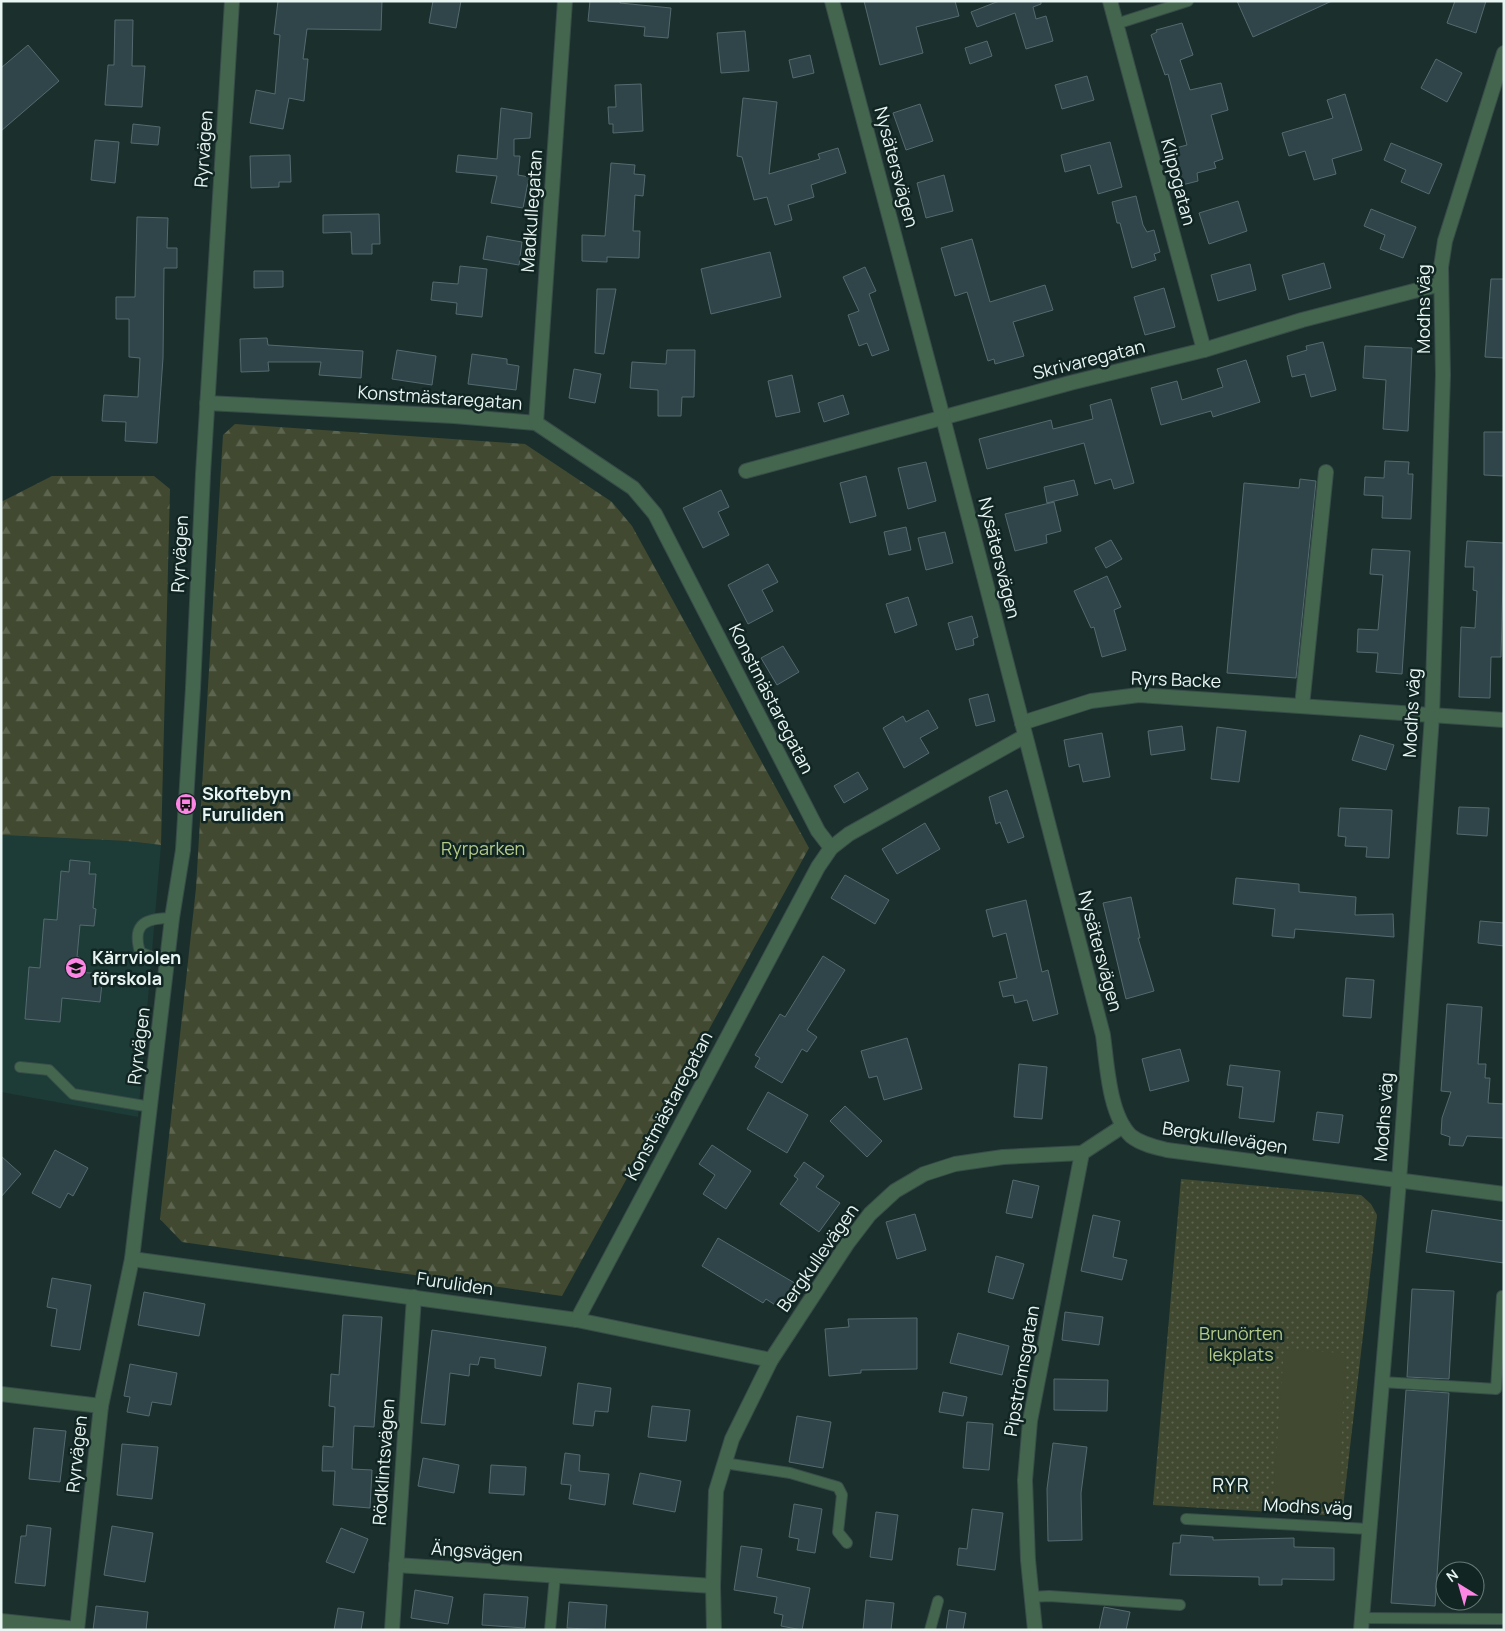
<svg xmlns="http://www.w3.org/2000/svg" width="1505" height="1631" viewBox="0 0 1505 1631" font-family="Manrope,sans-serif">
	<defs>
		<pattern id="forest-firs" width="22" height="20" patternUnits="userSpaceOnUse" patternTransform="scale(1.25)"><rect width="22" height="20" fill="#424931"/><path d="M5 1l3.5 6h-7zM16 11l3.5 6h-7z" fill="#5d644f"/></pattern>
		<pattern id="park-dots" width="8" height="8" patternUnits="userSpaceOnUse" patternTransform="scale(1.25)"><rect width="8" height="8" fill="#424931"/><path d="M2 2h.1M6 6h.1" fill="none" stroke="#5d644f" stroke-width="1.8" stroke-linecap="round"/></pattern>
	</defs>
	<rect width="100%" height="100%" fill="#1b302d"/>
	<polygon fill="#1d3b37" points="1,835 127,841 161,845 138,1117 1,1092"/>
	<g fill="url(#forest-firs)">
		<polygon points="235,424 525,444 612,502 632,526 809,848 562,1296 182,1242 160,1219 196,888 223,435"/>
		<polygon points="52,476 154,476 170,489 161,845 127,841 1,835 1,502"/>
	</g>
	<polygon fill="url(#park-dots)" points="1181,1179 1361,1195 1371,1204 1377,1215 1342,1516 1153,1505"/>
	<polygon fill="#424931" points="1284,1350 1346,1353 1338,1506 1273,1499"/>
	<g fill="#30454a" stroke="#546a6f">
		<polygon points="278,1 382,1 381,30 307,29 303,59 308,59 304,101 289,98 283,129 250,123 256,90 275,94 280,35 274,34"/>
		<polygon points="433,1 461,1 456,28 429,23"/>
		<polygon points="590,1 620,1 620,3 671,8 668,38 644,36 645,27 588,21"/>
		<polygon points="864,1 955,1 959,16 916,27 923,53 880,65"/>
		<polygon points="999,1 1041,1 1041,4 1033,7 1036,19 1046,16 1053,41 1026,49 1015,13 977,27 971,12"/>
		<polygon points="1237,1 1332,1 1253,37"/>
		<polygon points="1455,1 1486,1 1476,33 1447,23"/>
		<polygon points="115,20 133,20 132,66 145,66 142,107 105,105 108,65 114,65"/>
		<polygon points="1182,23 1193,55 1180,60 1190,90 1221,83 1228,110 1211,115 1223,159 1214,162 1216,168 1197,173 1198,181 1182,185 1172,149 1187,145 1168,74 1165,75 1151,35 1157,32 1156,30"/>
		<polygon points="745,31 749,71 721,73 717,33"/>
		<polygon points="987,41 992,56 970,64 965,48"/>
		<polygon points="28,45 59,81 1,131 1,68"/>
		<polygon points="810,55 814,73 793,78 789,60"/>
		<polygon points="1436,59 1462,73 1447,102 1421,88"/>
		<polygon points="1087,76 1094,100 1062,109 1055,85"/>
		<polygon points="641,84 643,131 613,133 613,124 609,124 608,107 616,107 615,85"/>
		<polygon points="1345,94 1362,150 1332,159 1336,174 1314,180 1305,151 1289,156 1282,133 1333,118 1327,100"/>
		<polygon points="743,98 777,102 769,174 820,159 818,154 838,148 846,173 811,185 814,197 788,205 792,220 775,225 767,197 754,200 742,157 737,156"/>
		<polygon points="920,104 933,141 906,150 893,113"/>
		<polygon points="501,108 532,113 530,138 514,139 514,156 520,156 518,175 529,177 523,208 491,203 497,176 456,172 458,155 497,159"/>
		<polygon points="133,124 160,127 158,145 131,143"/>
		<polygon points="95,140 119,142 115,183 91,180"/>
		<polygon points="1110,142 1122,187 1098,194 1090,165 1065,172 1061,155"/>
		<polygon points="1391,143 1442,164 1429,194 1401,182 1406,170 1384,160"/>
		<polygon points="290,155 291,182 279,182 279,187 251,188 250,156"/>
		<polygon points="611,163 635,165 634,174 645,175 643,196 635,195 633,231 640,231 639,258 607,257 607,262 582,261 582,235 605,236"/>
		<polygon points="944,175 953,211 926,218 917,183"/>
		<polygon points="1136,196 1143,225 1147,232 1154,230 1160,252 1154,254 1156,260 1132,268 1120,223 1117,223 1112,202"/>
		<polygon points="1238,201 1247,231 1209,244 1199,213"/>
		<polygon points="1371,209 1416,227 1403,258 1380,249 1385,235 1364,226"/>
		<polygon points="379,214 380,244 372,244 372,254 352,254 351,232 323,233 323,215"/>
		<polygon points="137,217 168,218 167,248 177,248 177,268 164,268 163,358 157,443 125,441 126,422 102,421 104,395 138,397 140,358 129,357 129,319 116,319 116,297 135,297"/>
		<polygon points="487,236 522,242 519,265 483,259"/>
		<polygon points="972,239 990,302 1045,285 1053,310 1013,322 1024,356 995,364 994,359 988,361 967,292 955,296 941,248"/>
		<polygon points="770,252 781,297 711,314 701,269"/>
		<polygon points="1324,263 1331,288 1289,300 1282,275"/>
		<polygon points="1250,264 1256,290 1218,301 1211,275"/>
		<polygon points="460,266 487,269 482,317 456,314 457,303 431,300 433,282 458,284"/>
		<polygon points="865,267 876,291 869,294 889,350 872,356 867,343 859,346 848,315 859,311 843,277"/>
		<polygon points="254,271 283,271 283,287 254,288"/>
		<polygon points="1491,279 1504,279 1504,358 1485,357"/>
		<polygon points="1164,288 1175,327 1145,335 1134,297"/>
		<polygon points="597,289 616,289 604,354 595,353"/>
		<polygon points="267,338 268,345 363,351 361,378 319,375 321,362 268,362 269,371 241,372 240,339"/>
		<polygon points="1323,342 1336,390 1311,397 1305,374 1292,377 1287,356 1307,350 1306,346"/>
		<polygon points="1365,346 1412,348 1408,431 1383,429 1386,380 1363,378"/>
		<polygon points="397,350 436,356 432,385 392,379"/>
		<polygon points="667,350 695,350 694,397 682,397 681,416 658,416 658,390 630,388 632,362 666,364"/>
		<polygon points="472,354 507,359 507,364 519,366 516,390 468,384"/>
		<polygon points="1246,360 1260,402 1213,417 1211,411 1161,425 1151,388 1177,381 1182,400 1223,387 1217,369"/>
		<polygon points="574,369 601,374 595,403 569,398"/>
		<polygon points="792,375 800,412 776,417 768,381"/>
		<polygon points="843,395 849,414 824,422 818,403"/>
		<polygon points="1111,399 1134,483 1114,489 1111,479 1095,484 1084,443 987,469 979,439 1051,420 1053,429 1093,419 1090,405"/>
		<polygon points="1484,432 1504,432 1504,476 1484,475"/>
		<polygon points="1385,461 1409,462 1408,474 1413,474 1411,519 1382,518 1383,496 1364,495 1365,477 1384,478"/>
		<polygon points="926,462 936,501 908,509 898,468"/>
		<polygon points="866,476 876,516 850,523 840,483"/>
		<polygon points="1300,479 1316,481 1296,678 1227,673 1244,483 1299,488"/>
		<polygon points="1074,480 1078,495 1047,503 1044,487"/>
		<polygon points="721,490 729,507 718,512 729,535 703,548 683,508"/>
		<polygon points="1054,502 1061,531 1046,535 1047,543 1015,551 1005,514"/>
		<polygon points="906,527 911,550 889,555 884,532"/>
		<polygon points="945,532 953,563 926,570 918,538"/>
		<polygon points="1111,540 1122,559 1106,568 1095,548"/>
		<polygon points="1467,541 1504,543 1501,657 1491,657 1490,698 1459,697 1461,627 1475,628 1477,591 1473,590 1474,567 1465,567"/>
		<polygon points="1372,549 1410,551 1402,674 1376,672 1378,653 1357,652 1358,629 1378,630 1383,575 1370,574"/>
		<polygon points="768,564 778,582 762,590 773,611 748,624 728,585"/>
		<polygon points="1107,576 1121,607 1114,610 1126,650 1102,657 1094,627 1091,628 1074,591"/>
		<polygon points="908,597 917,625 895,633 886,604"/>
		<polygon points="972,616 978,637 973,639 974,645 956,650 948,623"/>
		<polygon points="783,646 799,672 777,685 761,658"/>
		<polygon points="988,694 995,721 976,726 969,699"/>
		<polygon points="928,710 938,728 920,738 929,753 904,768 883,728 903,716 906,722"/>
		<polygon points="1182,726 1185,750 1151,755 1148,731"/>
		<polygon points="1217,727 1246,731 1239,782 1211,779"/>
		<polygon points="1102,733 1110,777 1083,782 1079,764 1069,767 1064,740"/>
		<polygon points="1360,735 1394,745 1386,770 1352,760"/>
		<polygon points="858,772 868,789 844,803 834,786"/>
		<polygon points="1007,790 1024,837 1008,843 1000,822 996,824 989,797"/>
		<polygon points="1459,807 1489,808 1487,836 1457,834"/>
		<polygon points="1340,808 1392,810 1389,858 1366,857 1367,847 1345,846 1346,837 1338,836"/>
		<polygon points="925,823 940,849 897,874 882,849"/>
		<polygon points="70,860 90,862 89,874 96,874 93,908 96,909 94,926 80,925 77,957 79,957 78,972 103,974 100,1002 62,998 60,1022 25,1019 29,967 40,968 44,919 57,920 61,871 69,872"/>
		<polygon points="845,875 889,900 875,924 831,898"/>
		<polygon points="1236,878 1299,884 1299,892 1356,897 1355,915 1393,914 1394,937 1295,929 1294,938 1272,936 1275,909 1233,904"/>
		<polygon points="1131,897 1140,938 1138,938 1154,991 1126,999 1103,903"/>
		<polygon points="1026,900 1042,972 1048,970 1058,1014 1033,1021 1027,1000 1015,1003 1013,995 1003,997 999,982 1017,978 1006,933 993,937 986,910"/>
		<polygon points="1480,921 1504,923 1504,946 1478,943"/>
		<polygon points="823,956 845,970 807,1030 817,1037 807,1052 802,1049 782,1083 755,1067 760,1058 755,1055 780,1014 785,1017"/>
		<polygon points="1346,978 1374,980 1371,1018 1343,1016"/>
		<polygon points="1447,1004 1482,1007 1478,1064 1486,1064 1485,1078 1490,1078 1488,1103 1504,1104 1504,1138 1467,1136 1463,1146 1449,1145 1450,1137 1441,1134 1442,1118 1451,1092 1441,1091"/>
		<polygon points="907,1038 922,1089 884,1100 877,1076 869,1078 861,1051"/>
		<polygon points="1180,1049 1189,1081 1150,1091 1142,1059"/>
		<polygon points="1019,1064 1047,1067 1042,1119 1014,1117"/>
		<polygon points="1230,1065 1280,1071 1274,1122 1239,1118 1243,1087 1227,1085"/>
		<polygon points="768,1092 808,1115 787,1153 747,1129"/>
		<polygon points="845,1106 882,1141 867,1157 830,1121"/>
		<polygon points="1317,1112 1343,1115 1339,1143 1313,1140"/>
		<polygon points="712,1145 751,1171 726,1209 703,1194 715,1175 699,1164"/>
		<polygon points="55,1150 88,1168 73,1196 68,1193 60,1208 32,1193"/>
		<polygon points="1,1156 21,1174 1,1197"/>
		<polygon points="804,1162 824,1176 816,1187 840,1203 819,1232 780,1204 798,1179 794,1176"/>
		<polygon points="1013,1180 1039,1186 1032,1218 1006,1213"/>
		<polygon points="1432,1210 1504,1221 1504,1263 1426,1252"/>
		<polygon points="915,1214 926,1250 897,1259 886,1222"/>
		<polygon points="1093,1215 1120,1221 1113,1257 1127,1260 1122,1280 1081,1271"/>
		<polygon points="718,1238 798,1285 783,1310 766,1299 763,1303 702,1266"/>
		<polygon points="996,1256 1024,1264 1013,1299 988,1292"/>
		<polygon points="52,1278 91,1285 80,1350 51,1346 57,1309 47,1307"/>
		<polygon points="1412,1289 1454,1291 1449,1379 1407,1377"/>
		<polygon points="144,1292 205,1304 199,1336 138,1325"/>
		<polygon points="1065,1312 1103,1317 1099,1345 1062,1340"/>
		<polygon points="343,1315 382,1317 374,1427 354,1426 352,1469 372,1470 370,1508 333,1505 335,1471 322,1471 323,1446 333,1447 335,1407 329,1406 331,1374 339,1375"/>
		<polygon points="917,1318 917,1369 861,1370 861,1373 829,1376 825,1329 849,1327 848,1319"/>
		<polygon points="432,1330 546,1347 541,1376 495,1368 495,1359 480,1357 478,1365 470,1364 469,1376 450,1373 445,1425 421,1423"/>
		<polygon points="958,1333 1009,1346 1002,1375 950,1363"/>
		<polygon points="130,1364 177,1373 171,1405 152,1402 149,1416 127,1412 130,1397 124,1396"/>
		<polygon points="1054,1379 1108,1380 1107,1411 1054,1410"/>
		<polygon points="578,1383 611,1388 608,1412 595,1411 593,1426 573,1424"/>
		<polygon points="1406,1390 1449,1393 1435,1606 1391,1603"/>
		<polygon points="943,1392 967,1397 963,1416 939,1412"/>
		<polygon points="652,1406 690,1410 686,1441 648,1437"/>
		<polygon points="797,1416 831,1422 823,1468 789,1462"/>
		<polygon points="967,1422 993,1424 989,1470 963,1468"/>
		<polygon points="34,1428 66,1431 60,1482 29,1479"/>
		<polygon points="1053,1443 1087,1447 1081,1493 1082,1540 1048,1541 1047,1489"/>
		<polygon points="122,1444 158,1447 152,1499 117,1495"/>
		<polygon points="565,1453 580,1455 579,1471 609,1474 605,1505 569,1499 571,1485 561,1484"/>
		<polygon points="423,1458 459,1465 454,1493 418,1486"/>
		<polygon points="491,1465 526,1467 524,1495 489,1493"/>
		<polygon points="640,1473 681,1481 675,1512 633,1504"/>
		<polygon points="794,1504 822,1509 815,1553 797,1550 799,1539 789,1537"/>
		<polygon points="972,1509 1003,1513 995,1570 957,1565 959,1548 967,1549"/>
		<polygon points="876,1512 898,1515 892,1560 870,1557"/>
		<polygon points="27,1525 51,1528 45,1586 15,1583 21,1536 26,1536"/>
		<polygon points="112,1526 153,1533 145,1582 104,1575"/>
		<polygon points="341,1528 368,1539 354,1573 326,1562"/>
		<polygon points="1181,1535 1213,1537 1213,1540 1294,1538 1294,1547 1334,1548 1334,1580 1282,1579 1282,1585 1259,1585 1259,1577 1170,1575 1173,1543 1180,1543"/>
		<polygon points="741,1546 762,1549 757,1577 810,1588 802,1630 781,1626 783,1615 774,1613 777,1597 734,1590"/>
		<polygon points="415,1590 453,1597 448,1624 411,1618"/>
		<polygon points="484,1594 528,1597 525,1628 482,1625"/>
		<polygon points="866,1600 894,1603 891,1630 863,1630"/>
		<polygon points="569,1602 607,1605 605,1630 567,1628"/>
		<polygon points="96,1606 148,1612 146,1630 93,1630"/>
		<polygon points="1104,1607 1130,1612 1126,1630 1099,1630"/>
		<polygon points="338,1608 364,1612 361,1630 334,1630"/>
		<polygon points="949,1610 966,1613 963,1630 946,1630"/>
	</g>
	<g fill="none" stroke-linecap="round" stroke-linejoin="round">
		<g stroke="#384c49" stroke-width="12">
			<g id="service">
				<polyline points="1116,24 1188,1"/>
				<path d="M168,960L156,959L140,952C131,922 148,918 172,918"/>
				<polyline points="20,1067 49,1070 73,1094 151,1107"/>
				<polyline points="1382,1382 1496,1389 1502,1296"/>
				<polyline points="724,1463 790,1473 838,1487 842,1495 838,1532 847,1543"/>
				<polyline points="1186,1519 1369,1529"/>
				<polyline points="1031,1597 1049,1596 1180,1605"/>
				<polyline points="1362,1618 1504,1619"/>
				<polyline points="550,1630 555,1576"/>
				<polyline points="930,1630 938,1601"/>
			</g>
		</g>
		<g stroke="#384c49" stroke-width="16">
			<g id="minor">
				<polyline points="1110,1 1204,350"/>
				<polyline points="207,403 454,416 536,423 633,488 655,514 818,831 831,848"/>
				<polyline points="536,423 565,1"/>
				<polyline points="746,471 1070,383 1204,350 1302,320 1441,284"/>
				<polyline points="1302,706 1326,472"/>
				<polyline points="1022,723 1091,701 1139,695 1504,720"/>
				<polyline points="132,1259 577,1320 771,1360"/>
				<polyline points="577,1320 818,867 831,848 849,834 1025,736"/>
				<polyline points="1,1394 101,1406"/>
				<polyline points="396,1565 713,1586"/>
				<polyline points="1,1621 77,1629"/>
				<polyline points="77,1630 101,1406 132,1259 172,918 183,850 193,688 203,474 232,1"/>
				<polyline points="392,1630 414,1297"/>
				<polyline points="714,1630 713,1586 716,1491 732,1439 771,1360 847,1244 870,1214 895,1191 924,1174 955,1164 1003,1157 1082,1153 1123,1126"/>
				<polyline points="1035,1630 1028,1560 1025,1480 1030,1421 1082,1153"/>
				<polyline points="1361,1630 1399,1181 1432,716 1443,375 1441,267 1445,241 1504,53"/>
			</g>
		</g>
		<g stroke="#384c49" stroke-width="16">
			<path id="tertiary" d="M832,1L943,418L1103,1035C1107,1064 1109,1115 1131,1136C1141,1144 1155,1147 1167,1150L1504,1194"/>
		</g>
		<use href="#service" stroke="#44664e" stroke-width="10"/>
		<use href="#minor" stroke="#44664e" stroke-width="14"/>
		<use href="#tertiary" stroke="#44664e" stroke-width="14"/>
	</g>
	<defs>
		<g id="bus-disc" transform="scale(1.125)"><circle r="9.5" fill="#fc86e3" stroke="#112623"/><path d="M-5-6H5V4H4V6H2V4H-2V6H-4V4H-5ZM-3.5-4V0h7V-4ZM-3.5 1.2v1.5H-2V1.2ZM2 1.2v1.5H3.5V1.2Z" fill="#111"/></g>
		<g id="school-disc" transform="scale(1.125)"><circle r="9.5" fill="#fc86e3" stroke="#112623"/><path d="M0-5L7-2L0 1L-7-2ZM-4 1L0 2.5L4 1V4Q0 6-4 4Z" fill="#111"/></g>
	</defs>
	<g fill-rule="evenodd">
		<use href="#bus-disc" x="186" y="804"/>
		<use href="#school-disc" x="76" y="968"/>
	</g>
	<g text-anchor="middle" stroke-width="5" stroke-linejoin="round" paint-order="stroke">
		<g font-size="18" fill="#e8f5f2" stroke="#112623">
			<text transform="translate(204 149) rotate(-86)" y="6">Ryrvägen</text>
			<text transform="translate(896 167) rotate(75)" y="6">Nysätersvägen</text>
			<text transform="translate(1178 182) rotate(75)" y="6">Klippgatan</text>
			<text transform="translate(532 211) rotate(-86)" y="6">Madkullegatan</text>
			<text transform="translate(1424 309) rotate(-90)" y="6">Modhs väg</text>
			<text transform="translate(1089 360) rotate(-14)" y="6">Skrivaregatan</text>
			<text transform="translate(440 398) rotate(4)" y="6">Konstmästaregatan</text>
			<text transform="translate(180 554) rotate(-87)" y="6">Ryrvägen</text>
			<text transform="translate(999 558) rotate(76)" y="6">Nysätersvägen</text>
			<text transform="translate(1176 680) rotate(2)" y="6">Ryrs Backe</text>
			<text transform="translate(771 699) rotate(63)" y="6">Konstmästaregatan</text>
			<text transform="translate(1412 713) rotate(-87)" y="6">Modhs väg</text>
			<text transform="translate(1100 951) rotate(75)" y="6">Nysätersvägen</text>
			<text transform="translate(139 1046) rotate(-83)" y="6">Ryrvägen</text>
			<text transform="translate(669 1106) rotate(-62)" y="6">Konstmästaregatan</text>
			<text transform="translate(1384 1117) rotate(-86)" y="6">Modhs väg</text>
			<text transform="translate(1225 1138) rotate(9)" y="6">Bergkullevägen</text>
			<text transform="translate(818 1258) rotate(-55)" y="6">Bergkullevägen</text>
			<text transform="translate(455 1284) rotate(8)" y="6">Furuliden</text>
			<text transform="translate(1022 1371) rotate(-80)" y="6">Pipströmsgatan</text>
			<text transform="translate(77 1454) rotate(-84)" y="6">Ryrvägen</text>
			<text transform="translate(384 1462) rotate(-86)" y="6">Rödklintsvägen</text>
			<text transform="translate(1308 1507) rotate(3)" y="6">Modhs väg</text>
			<text transform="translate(477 1552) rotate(4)" y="6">Ängsvägen</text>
		</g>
		<g font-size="18" font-weight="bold" fill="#e8f5f2" stroke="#112623" text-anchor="start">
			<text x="202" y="800">Skoftebyn<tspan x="202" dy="21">Furuliden</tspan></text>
			<text x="92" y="964">Kärrviolen<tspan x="92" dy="21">förskola</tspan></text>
		</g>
		<g font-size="18" fill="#b5ca86" stroke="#112623">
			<text x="483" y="855">Ryrparken</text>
			<text x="1241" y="1340">Brunörten<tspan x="1241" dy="21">lekplats</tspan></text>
		</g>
		<g font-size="19" letter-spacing="1" fill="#e8f5f2" stroke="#112623">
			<text x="1231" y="1492">RYR</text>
		</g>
	</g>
	<rect width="1505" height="1631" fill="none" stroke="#e8f5f2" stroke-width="5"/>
	<g transform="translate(1460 1586) rotate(323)"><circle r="24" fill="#112623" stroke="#677976"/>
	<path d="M0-4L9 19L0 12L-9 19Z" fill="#fc86e3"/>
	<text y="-8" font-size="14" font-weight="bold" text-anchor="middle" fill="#e8f5f2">N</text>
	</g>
</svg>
